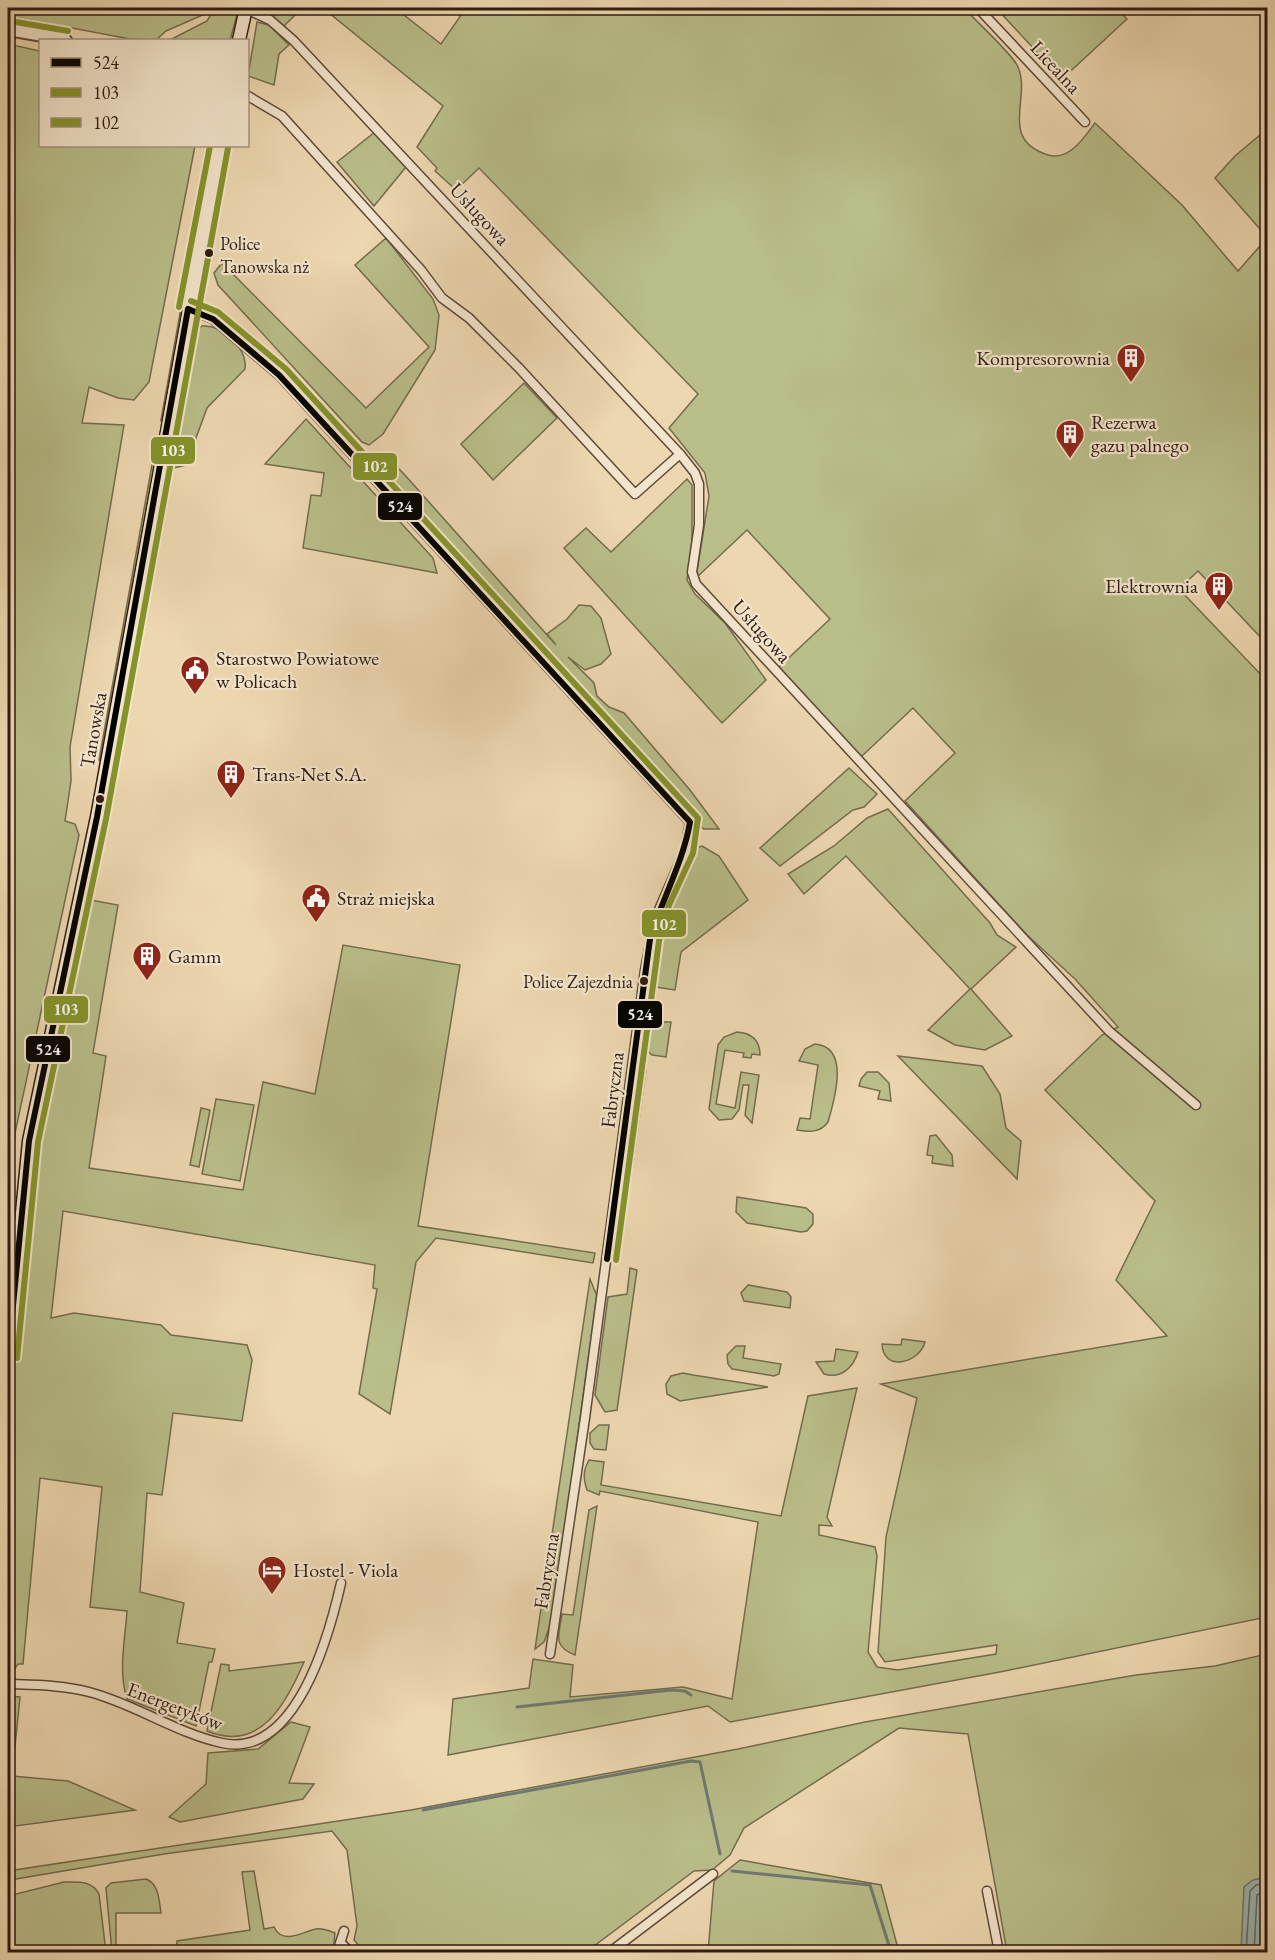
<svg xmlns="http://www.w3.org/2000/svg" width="1275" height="1960" viewBox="0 0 1275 1960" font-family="'EB Garamond',serif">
	<rect width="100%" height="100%" fill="#edd7b0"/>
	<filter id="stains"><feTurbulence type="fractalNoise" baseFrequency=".00333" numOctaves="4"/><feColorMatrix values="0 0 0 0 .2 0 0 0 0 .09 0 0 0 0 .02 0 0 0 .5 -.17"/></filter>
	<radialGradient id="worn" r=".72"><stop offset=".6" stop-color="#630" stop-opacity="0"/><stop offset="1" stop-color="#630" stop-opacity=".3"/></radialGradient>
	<g fill="#b9be8a" stroke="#746c4e" stroke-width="1.5">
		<polygon points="8,8 207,8 205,14 166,31 156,40 130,39 8,16"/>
		<polygon points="215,8 239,8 230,40 170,40 207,21"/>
		<polygon points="265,8 302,8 283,27 264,9"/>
		<path d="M323,8H395L441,44L466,8H964C975,20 1011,53 1017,65C1033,95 998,137 1045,154C1068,163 1083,139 1095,123L1182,205L1238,271L1267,238V644L1198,571L1179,589L1267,681V1617L1005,1671L730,1722L708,1706L448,1755L453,1699L529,1688L533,1659L573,1665L570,1697L683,1687L732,1699L758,1522L600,1491L599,1495L587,1490C583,1478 583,1471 589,1460L604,1462L601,1485L781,1516L808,1396L857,1388L827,1517L832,1526L819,1525V1535L875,1547L877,1556L868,1652L877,1667L898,1670L996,1654L997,1645L885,1662L878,1652L886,1537L917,1398L881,1384L1167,1336L1116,1280L1155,1201L1045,1090L1102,1035L1118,1027L1075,979L1027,935L905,801L955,753L913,708L861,757L779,667L830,619L747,530L696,578L709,496L705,473L669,428L698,394L479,168L456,190L435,171L437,168L417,147L443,106Z"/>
		<polygon points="996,8 1116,8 1127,19 1062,79"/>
		<polygon points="257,22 269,25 289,45 279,54 274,85 248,76"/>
		<polygon points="8,44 40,51 40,146 195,146 149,382 134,400 118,398 89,387 82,423 124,425 70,747 71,781 65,821 75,824 79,835 15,1133 8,1229"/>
		<polygon points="1267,129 1267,237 1215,178 1235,156"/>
		<polygon points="375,132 406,167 374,206 337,162"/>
		<polygon points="204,182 163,418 161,420 199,207 200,185"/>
		<polygon points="386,238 433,299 439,315 435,350 383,434 369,445 362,442 218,285 214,273 222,263 366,408 429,347 355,265"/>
		<path d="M202,326C223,324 248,349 245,369L207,408L186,465L174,468L172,466L196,331Z"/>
		<polygon points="194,329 170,464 166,460 189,333"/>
		<polygon points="524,383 557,418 493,480 461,444"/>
		<polygon points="306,419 433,558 437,573 303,548 311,495 321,496 324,473 265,464"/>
		<polygon points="157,437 159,442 103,762 99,760"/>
		<polygon points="376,457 388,458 404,474 556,645 547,634 567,619 579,605 591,606 601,618 611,654 601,664 585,670 568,657 594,683 597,696 609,707 624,713 690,790 719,829 704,829 697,824 693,812 371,460"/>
		<polygon points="167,478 153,557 150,553 163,480"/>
		<polygon points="687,479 692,485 692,541 687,580 695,594 725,623 766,680 722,723 564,548 586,528 611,552"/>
		<polygon points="147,588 134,665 131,660 144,591"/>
		<polygon points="849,768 877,794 864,807 853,810 780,866 760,848"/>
		<polygon points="888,809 990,923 997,935 1016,947 971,989 1012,1036 985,1050 955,1045 928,1030 970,989 846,856 804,894 788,874 834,846 867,818"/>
		<path d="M702,846L719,856L748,900L681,952L675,990L656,987C653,929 674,901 693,849Z"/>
		<path d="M85,899L118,905L93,1053L106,1056L89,1168L243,1190L263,1082L315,1094L343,945L460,965L418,1226L595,1253L593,1263L436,1238L416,1262L390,1414L359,1394L377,1289L373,1288L375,1265L63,1211L51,1318L74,1313L161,1325L171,1335L247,1345L252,1360L242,1421L173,1413L162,1495L147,1493L140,1592L184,1603L177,1643L215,1649L212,1662H209L196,1726L127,1699C118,1671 125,1641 127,1611L90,1607L102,1487L40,1478L23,1664H18L13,1671L11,1679H8V1417L27,1202L38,1125Z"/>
		<polygon points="660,1022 671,1022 666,1057 652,1055 643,1047 645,1034"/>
		<path d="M737,1032C751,1033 760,1040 760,1055L752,1054L751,1058L743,1057L744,1053L725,1050L716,1104L735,1108L741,1072L759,1075L752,1123L745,1115L749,1085H743L739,1110L732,1119L719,1120L709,1109L718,1045L724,1037Z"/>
		<path d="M815,1044C850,1047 835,1098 828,1122C820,1133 810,1132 797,1130L800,1118L810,1119L818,1065L799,1061L805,1049Z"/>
		<polygon points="898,1056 982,1066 1000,1094 1006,1128 1021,1141 1017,1179"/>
		<polygon points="642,1065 646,1070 621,1249 616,1253 613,1248 639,1069"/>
		<polygon points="867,1072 878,1072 889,1083 891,1101 878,1099 880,1091 859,1086 861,1079"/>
		<polygon points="216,1099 254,1105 240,1181 202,1174"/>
		<polygon points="201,1108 210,1110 199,1167 190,1165"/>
		<polygon points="936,1135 952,1155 953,1166 932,1163 933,1156 927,1155 930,1136"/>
		<polygon points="737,1197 806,1208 813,1214 813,1224 807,1231 801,1232 747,1223 736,1212"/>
		<polygon points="630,1268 637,1270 617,1410 605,1412 595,1395 608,1297 627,1294"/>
		<polygon points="590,1279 597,1296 552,1620 544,1642 535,1649"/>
		<polygon points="748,1285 787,1292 791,1297 790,1308 744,1301 741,1293"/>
		<path d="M902,1339L925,1342C919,1364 883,1372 882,1344L901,1345Z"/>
		<polygon points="736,1346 745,1346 743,1358 781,1364 779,1374 774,1376 732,1369 728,1364 727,1355"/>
		<path d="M836,1349L858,1352C853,1368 841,1379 824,1374L816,1362L834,1361Z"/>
		<polygon points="683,1373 693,1375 768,1387 680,1401 667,1394 666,1384 671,1376"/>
		<polygon points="599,1425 609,1425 606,1450 594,1449 590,1443 590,1433"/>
		<path d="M597,1506L575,1655C552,1646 559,1635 562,1614L573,1615L589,1510Z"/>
		<polygon points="1267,1654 1267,1952 1007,1952 968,1734 899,1728 744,1828 730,1855 712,1870 694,1871 586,1952 365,1952 354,1940 357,1926 347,1850 332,1831 164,1854 16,1879 8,1883 8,1871 411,1810 738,1749 865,1722 1136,1675 1215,1666"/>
		<path d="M304,1662C286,1704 260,1753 207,1731L221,1664L229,1665V1671Z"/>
		<polygon points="8,1696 20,1697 12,1776 68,1781 135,1810 8,1827"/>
		<polygon points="291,1722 310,1727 289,1783 314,1784 303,1799 180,1822 169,1817 206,1784 208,1753 258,1749"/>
		<polygon points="740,1860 881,1885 899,1952 708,1952 714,1881"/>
		<path d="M254,1871L264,1929L274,1927C283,1946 304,1931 316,1929C323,1928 330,1931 335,1933L333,1952H176L177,1941L250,1930L242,1872Z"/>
		<path d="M146,1879C159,1884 159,1900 161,1913H116V1952H112L106,1888L111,1883Z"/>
		<path d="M64,1882C79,1882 91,1880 99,1894L106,1952H8V1896Z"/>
	</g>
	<polygon fill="#9cb7b4" stroke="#707873" stroke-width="1.5" points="1267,1877 1267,1952 1241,1952 1244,1887 1253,1880"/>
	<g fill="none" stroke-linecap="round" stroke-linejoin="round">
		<g stroke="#666863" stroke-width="1.5">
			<polyline points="1246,1952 1250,1891 1256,1885 1268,1883"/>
			<polyline points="1254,1952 1257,1895 1268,1890"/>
		</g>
		<g stroke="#707873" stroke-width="3">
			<polyline points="517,1707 671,1690 685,1691 691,1695"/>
			<polyline points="423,1810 691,1761 700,1762 720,1854"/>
			<polyline points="732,1871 870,1885 891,1952"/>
		</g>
		<g stroke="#5e493a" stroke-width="11">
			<g id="minor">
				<polyline points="978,8 1085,122"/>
				<polyline points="246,9 270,20 294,41 680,454 635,494 519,368 469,318 442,298 421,270 282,116 248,96"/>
				<polyline points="188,309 213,319 279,375 690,822 685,850 655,919 645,970 585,1418 550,1654"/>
				<polyline points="680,454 695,473 699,484 699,525 692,572 696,584 1109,1031 1196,1105"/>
				<path d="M8,1684C35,1685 63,1685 89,1692C135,1704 176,1733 222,1743C296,1759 329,1636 341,1583"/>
				<polyline points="987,1891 999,1952"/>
				<polyline points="341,1943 350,1952"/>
				<polyline points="337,1952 344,1931"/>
				<polyline points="610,1952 713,1874"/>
			</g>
		</g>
		<g stroke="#5e493a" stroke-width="14">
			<polyline id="tertiary" points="8,30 66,40"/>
		</g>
		<g stroke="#2f1a12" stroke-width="15">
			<g id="secondary">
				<polyline points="239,40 246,8"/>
				<polyline points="8,1357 29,1141 97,817 219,146"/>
			</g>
		</g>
		<use href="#minor" stroke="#f3e5cc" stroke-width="8"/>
		<use href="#tertiary" stroke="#f3e5cc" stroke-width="10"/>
		<use href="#secondary" stroke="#f3e5cc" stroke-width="12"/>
		<g stroke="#f3e5cc" stroke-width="10">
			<g id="bus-1">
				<path d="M188,309L213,319L279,375L690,822C683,863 662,899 650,939L607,1259"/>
				<polyline points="8,1357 29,1141 97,817 188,309"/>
			</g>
		</g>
		<g stroke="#f3e5cc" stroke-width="10">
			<polyline id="bus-2" points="17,1358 38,1142 106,819 228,148"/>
		</g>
		<g stroke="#f3e5cc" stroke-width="10">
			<g id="bus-3">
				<polyline points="10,21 68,31"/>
				<polyline points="191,301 218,312 286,369 698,818 693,853 669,905 659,941 616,1260"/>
				<polyline points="179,307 210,146"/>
			</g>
		</g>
		<use href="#bus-1" stroke="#000" stroke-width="6"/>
		<use href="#bus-2" stroke="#859429" stroke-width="6"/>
		<use href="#bus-3" stroke="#859429" stroke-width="6"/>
	</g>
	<defs>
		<g id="building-pin" transform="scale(1.5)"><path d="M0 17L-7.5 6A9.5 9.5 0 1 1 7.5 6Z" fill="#8f2418" stroke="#f3e5cc"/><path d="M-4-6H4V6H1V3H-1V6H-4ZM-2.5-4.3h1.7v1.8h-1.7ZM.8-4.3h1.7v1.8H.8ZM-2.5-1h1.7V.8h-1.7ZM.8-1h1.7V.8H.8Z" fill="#fff"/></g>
		<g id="civic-pin" transform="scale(1.5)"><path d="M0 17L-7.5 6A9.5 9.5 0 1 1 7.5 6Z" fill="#8f2418" stroke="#f3e5cc"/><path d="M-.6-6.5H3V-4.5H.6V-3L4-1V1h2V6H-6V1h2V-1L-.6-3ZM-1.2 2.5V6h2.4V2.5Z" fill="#fff"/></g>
		<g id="hotel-pin" transform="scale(1.5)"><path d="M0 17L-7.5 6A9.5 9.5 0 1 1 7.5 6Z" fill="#8f2418" stroke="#f3e5cc"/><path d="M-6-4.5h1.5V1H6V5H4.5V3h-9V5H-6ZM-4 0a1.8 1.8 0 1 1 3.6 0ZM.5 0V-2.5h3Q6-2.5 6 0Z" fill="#fff"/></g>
	</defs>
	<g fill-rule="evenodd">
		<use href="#building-pin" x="1131" y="358"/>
		<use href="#building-pin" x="1070" y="434"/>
		<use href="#building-pin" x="1219" y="586"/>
		<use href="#civic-pin" x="195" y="670"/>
		<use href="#building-pin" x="231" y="774"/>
		<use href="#civic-pin" x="316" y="898"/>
		<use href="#building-pin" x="147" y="956"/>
		<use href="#hotel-pin" x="272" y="1570"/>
	</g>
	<g fill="#2f1a12" stroke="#f3e5cc" stroke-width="2">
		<circle cx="209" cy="253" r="5"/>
		<circle cx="100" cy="799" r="5"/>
		<circle cx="644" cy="981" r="5"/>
	</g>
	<g text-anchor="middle" stroke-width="4.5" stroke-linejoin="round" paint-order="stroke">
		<g font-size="18" fill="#2f1a12" stroke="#f3e5cc" text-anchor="start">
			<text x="220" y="250">Police<tspan x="220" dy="23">Tanowska nż</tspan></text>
			<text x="633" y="988" text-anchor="end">Police Zajezdnia</text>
		</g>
		<g font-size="20" fill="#2f1a12" stroke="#f3e5cc">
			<text transform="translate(1056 67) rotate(47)" y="7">Licealna</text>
			<text transform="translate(480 214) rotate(47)" y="7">Usługowa</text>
			<text transform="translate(762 631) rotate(48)" y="7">Usługowa</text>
			<text transform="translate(93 730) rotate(-80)" y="7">Tanowska</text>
			<text transform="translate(612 1090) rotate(-83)" y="7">Fabryczna</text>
			<text transform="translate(546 1571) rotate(-81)" y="7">Fabryczna</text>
			<text transform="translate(175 1706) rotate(21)" y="7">Energetyków</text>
		</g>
		<g font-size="20" fill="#2f1a12" stroke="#f3e5cc" text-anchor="start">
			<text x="1110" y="365" text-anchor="end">Kompresorownia</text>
			<text x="1091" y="429">Rezerwa<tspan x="1091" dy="23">gazu palnego</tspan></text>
			<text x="1198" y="593" text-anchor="end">Elektrownia</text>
			<text x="216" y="665">Starostwo Powiatowe<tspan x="216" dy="23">w Policach</tspan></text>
			<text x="252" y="781">Trans-Net S.A.</text>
			<text x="337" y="905">Straż miejska</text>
			<text x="168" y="963">Gamm</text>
			<text x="293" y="1577">Hostel - Viola</text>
		</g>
	</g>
	<g stroke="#f3e5cc" stroke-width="2">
		<rect x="150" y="436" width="46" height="29" rx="6" fill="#859429"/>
		<rect x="352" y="452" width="46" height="29" rx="6" fill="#859429"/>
		<rect x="377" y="492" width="46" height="29" rx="6" fill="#000"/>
		<rect x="641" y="909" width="46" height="29" rx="6" fill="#859429"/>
		<rect x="43" y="995" width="46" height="29" rx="6" fill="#859429"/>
		<rect x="617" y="1000" width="46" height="29" rx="6" fill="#000"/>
		<rect x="25" y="1035" width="46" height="28" rx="6" fill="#000"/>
	</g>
	<g font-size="16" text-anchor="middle" font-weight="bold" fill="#fff">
		<text x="173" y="456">103</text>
		<text x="375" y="472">102</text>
		<text x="400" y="512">524</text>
		<text x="664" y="930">102</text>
		<text x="66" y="1015">103</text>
		<text x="640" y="1020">524</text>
		<text x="48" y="1055">524</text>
	</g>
	<rect width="1275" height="1960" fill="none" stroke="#edd7b0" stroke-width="30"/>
	<rect x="9" y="9" width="1257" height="1942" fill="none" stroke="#2f1a12" stroke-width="3"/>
	<rect x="15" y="15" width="1245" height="1930" fill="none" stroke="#2f1a12" stroke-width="1.5"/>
	<rect x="39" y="39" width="210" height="108" fill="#f3e5cc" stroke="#a59482" stroke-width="1.5"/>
	<rect x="51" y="58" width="30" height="9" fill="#000000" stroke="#a59482" stroke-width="1.5"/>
	<text x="93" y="69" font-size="18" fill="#2f1a12">524</text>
	<rect x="51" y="88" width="30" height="9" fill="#859429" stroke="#a59482" stroke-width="1.5"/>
	<text x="93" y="99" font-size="18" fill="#2f1a12">103</text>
	<rect x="51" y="118" width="30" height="9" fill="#859429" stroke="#a59482" stroke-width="1.5"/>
	<text x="93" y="129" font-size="18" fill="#2f1a12">102</text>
	<rect width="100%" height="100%" filter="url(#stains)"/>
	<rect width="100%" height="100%" fill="url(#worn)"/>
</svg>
